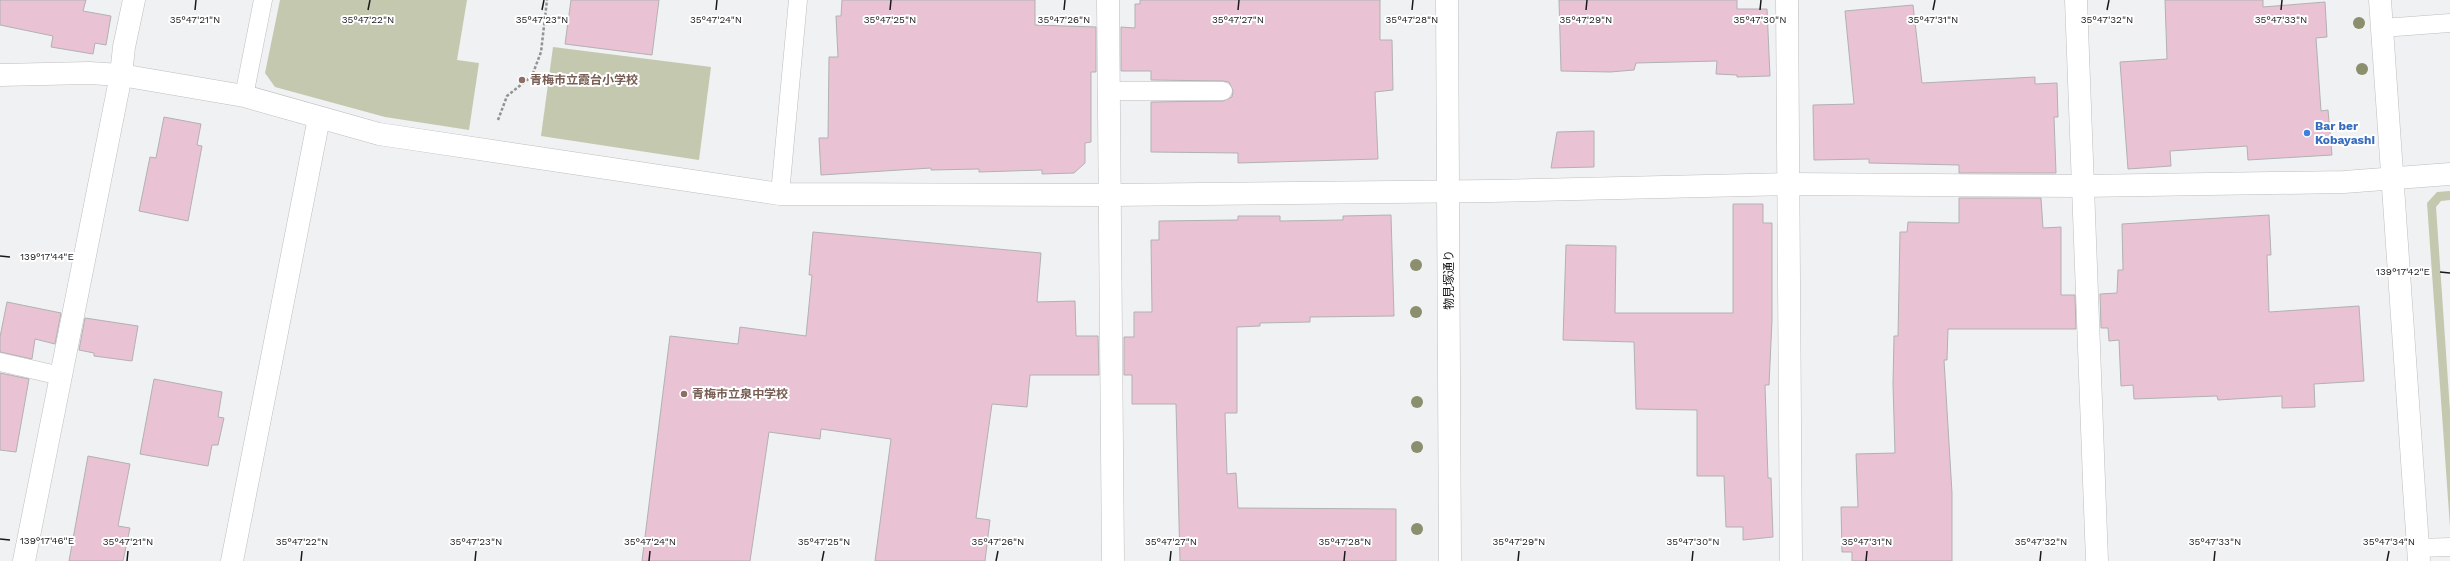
<svg xmlns="http://www.w3.org/2000/svg" width="2450" height="561" viewBox="0 0 2450 561" font-family="'Work Sans','Noto Sans JP',sans-serif">
	<rect width="100%" height="100%" fill="#f0f1f3"/>
	<g fill="#c3c8af">
		<polygon points="280,0 467,0 457,60 479,63 469,130 385,117 275,87 265,73"/>
		<polygon points="553,47 711,67 699,160 541,136"/>
		<polygon points="2450,191 2450,200 2441,201 2436,207 2450,411 2450,527 2427,203 2437,192"/>
	</g>
	<g fill="#e9c2d4" stroke="#b2b1b1">
		<polygon points="0,0 86,0 83,11 111,16 106,45 95,43 93,54 51,47 53,36 0,25"/>
		<polygon points="571,0 659,0 652,55 565,44"/>
		<polygon points="842,0 1035,0 1035,25 1096,27 1096,72 1091,72 1091,142 1085,143 1085,163 1074,173 1042,174 1042,170 979,172 979,169 931,170 931,168 821,175 819,138 828,138 829,57 838,57 836,16 841,16"/>
		<polygon points="1140,0 1380,0 1380,40 1392,40 1393,90 1375,92 1378,159 1238,163 1238,153 1151,152 1151,102 1223,101 1232,97 1233,91 1229,82 1223,81 1151,80 1151,71 1121,71 1121,27 1135,28 1135,4 1140,4"/>
		<polygon points="1559,0 1737,0 1737,9 1767,9 1770,76 1737,77 1737,75 1716,74 1717,61 1636,63 1634,70 1610,72 1561,71"/>
		<polygon points="2165,0 2263,0 2263,7 2325,2 2327,37 2316,38 2321,111 2328,110 2332,155 2248,160 2247,146 2170,151 2171,166 2128,169 2120,62 2167,59"/>
		<polygon points="1913,5 1922,83 2035,77 2035,84 2057,83 2058,117 2054,117 2056,173 1959,173 1959,165 1869,163 1869,159 1814,160 1813,105 1854,104 1845,11"/>
		<polygon points="164,117 201,124 197,145 202,146 188,221 139,211 150,157 156,158"/>
		<polygon points="1594,131 1594,167 1551,168 1557,132"/>
		<polygon points="1959,198 2041,198 2043,228 2061,227 2061,295 2075,295 2076,329 1948,329 1947,360 1944,360 1952,493 1952,561 1852,561 1852,552 1842,552 1841,507 1858,507 1856,454 1895,453 1893,384 1894,336 1898,336 1900,232 1907,232 1908,222 1959,223"/>
		<polygon points="1733,204 1763,204 1763,223 1772,223 1772,320 1769,385 1765,385 1768,478 1771,478 1773,537 1743,540 1743,527 1726,527 1724,476 1697,476 1697,410 1636,409 1634,342 1563,340 1566,245 1616,246 1615,313 1733,313"/>
		<polygon points="1391,215 1394,316 1310,317 1310,322 1260,323 1260,326 1237,327 1237,413 1225,413 1227,474 1236,473 1238,508 1396,509 1396,561 1180,561 1176,404 1132,404 1132,375 1124,375 1124,337 1134,337 1134,312 1152,312 1151,240 1159,240 1159,221 1238,220 1238,216 1280,216 1280,221 1343,220 1343,216"/>
		<polygon points="2269,215 2271,255 2267,255 2269,312 2359,306 2364,381 2314,384 2315,407 2282,408 2282,396 2218,400 2217,396 2134,399 2133,385 2121,386 2119,340 2109,341 2108,328 2101,328 2100,294 2117,293 2118,270 2123,270 2122,224"/>
		<polygon points="813,232 1041,253 1037,302 1075,301 1076,336 1098,336 1099,375 1030,375 1027,407 992,404 976,518 990,520 985,561 875,561 891,439 821,429 820,439 769,432 750,561 642,561 670,336 738,344 740,327 806,336 812,275 809,275"/>
		<polygon points="7,302 61,313 55,344 35,339 32,359 0,352 0,337"/>
		<polygon points="85,318 138,326 132,361 94,356 94,353 79,350"/>
		<polygon points="0,373 29,379 16,452 0,450"/>
		<polygon points="154,379 222,392 218,417 224,418 218,445 212,445 208,466 140,454"/>
		<polygon points="88,456 130,464 118,526 130,528 123,561 69,561"/>
	</g>
	<g fill="none" stroke-linecap="round" stroke-linejoin="round">
		<g stroke="#bdbebf" stroke-width="19">
			<g id="service">
				<polyline points="2382,28 2450,23"/>
				<polyline points="1109,91 1223,91"/>
				<polyline points="244,96 263,0"/>
				<polyline points="780,194 798,0"/>
				<polyline points="0,362 61,376"/>
				<polyline points="2418,548 2450,547"/>
			</g>
		</g>
		<g stroke="#bdbebf" stroke-width="23">
			<g id="minor">
				<polyline points="1108,0 1113,561"/>
				<polyline points="1787,0 1791,561"/>
				<polyline points="2076,0 2097,561"/>
				<polyline points="0,75 89,73 121,75 244,96 379,134 780,194 1110,195 1491,191 1789,184 2083,186 2344,182 2450,174"/>
				<polyline points="24,561 121,75 124,47 134,0"/>
				<polyline points="232,561 319,118"/>
			</g>
		</g>
		<g stroke="#bdbebf" stroke-width="23">
			<g id="tertiary">
				<polyline points="1447,0 1450,561"/>
				<polyline points="2380,0 2419,561"/>
			</g>
		</g>
		<polyline stroke="#919294" stroke-width="2.5" stroke-dasharray="3 2" stroke-linecap="butt" points="498,120 507,96 532,76 541,52 547,0"/>
		<use href="#service" stroke="#fff" stroke-width="18"/>
		<use href="#minor" stroke="#fff" stroke-width="22"/>
		<use href="#tertiary" stroke="#fff" stroke-width="22"/>
	</g>
	<g fill="#8b8f6d">
		<circle cx="2359" cy="23" r="6"/>
		<circle cx="2362" cy="69" r="6"/>
		<circle cx="1416" cy="265" r="6"/>
		<circle cx="1416" cy="312" r="6"/>
		<circle cx="1417" cy="402" r="6"/>
		<circle cx="1417" cy="447" r="6"/>
		<circle cx="1417" cy="529" r="6"/>
	</g>
	<path fill="none" stroke="#19191a" stroke-width="1.5" d="M195,10L196,0M368,10L370,0M542,10L544,0M716,10L717,0M890,10L891,0M1064,10L1065,0M1238,10L1239,0M1412,10L1413,0M1586,10L1587,0M1760,10L1761,0M1933,10L1935,0M2107,10L2109,0M2281,10L2282,0M0,256L10,257M2440,272L2450,273M0,539L10,540M127,561L128,551M301,561L302,551M475,561L476,551M649,561L650,551M822,561L824,551M996,561L998,551M1170,561L1171,551M1344,561L1345,551M1518,561L1519,551M1692,561L1693,551M1866,561L1867,551M2040,561L2041,551M2214,561L2215,551M2387,561L2389,551"/>
	<g fill="#8d6e63" stroke="#fff" stroke-width="1.5">
		<circle cx="522" cy="80" r="4"/>
		<circle cx="684" cy="394" r="4"/>
	</g>
	<circle fill="#3f7fe0" stroke="#fff" stroke-width="1.5" cx="2307" cy="133" r="4"/>
	<g text-anchor="middle" stroke-width="4" stroke-linejoin="round" paint-order="stroke">
		<g font-size="12" font-weight="bold" fill="#785e54" stroke="#fff" text-anchor="start">
			<text x="530" y="84">青梅市立霞台小学校</text>
			<text x="692" y="398">青梅市立泉中学校</text>
		</g>
		<g font-size="12" font-weight="bold" fill="#366cbe" stroke="#fff" text-anchor="start">
			<text x="2315" y="130">Bar ber<tspan x="2315" dy="14">Kobayashi</tspan></text>
		</g>
		<g font-size="12" fill="#19191a" stroke="#fff">
			<text transform="translate(1449 280) rotate(-90)" y="4">物見塚通り</text>
		</g>
	</g>
	<g font-size="10" text-anchor="middle" fill="#19191a" stroke="#fff" stroke-width="4" stroke-linejoin="round" paint-order="stroke">
		<text x="195" y="23">35°47'21"N</text>
		<text x="368" y="23">35°47'22"N</text>
		<text x="542" y="23">35°47'23"N</text>
		<text x="716" y="23">35°47'24"N</text>
		<text x="890" y="23">35°47'25"N</text>
		<text x="1064" y="23">35°47'26"N</text>
		<text x="1238" y="23">35°47'27"N</text>
		<text x="1412" y="23">35°47'28"N</text>
		<text x="1586" y="23">35°47'29"N</text>
		<text x="1760" y="23">35°47'30"N</text>
		<text x="1933" y="23">35°47'31"N</text>
		<text x="2107" y="23">35°47'32"N</text>
		<text x="2281" y="23">35°47'33"N</text>
		<text x="47" y="260">139°17'44"E</text>
		<text x="2403" y="275">139°17'42"E</text>
		<text x="47" y="544">139°17'46"E</text>
		<text x="128" y="545">35°47'21"N</text>
		<text x="302" y="545">35°47'22"N</text>
		<text x="476" y="545">35°47'23"N</text>
		<text x="650" y="545">35°47'24"N</text>
		<text x="824" y="545">35°47'25"N</text>
		<text x="998" y="545">35°47'26"N</text>
		<text x="1171" y="545">35°47'27"N</text>
		<text x="1345" y="545">35°47'28"N</text>
		<text x="1519" y="545">35°47'29"N</text>
		<text x="1693" y="545">35°47'30"N</text>
		<text x="1867" y="545">35°47'31"N</text>
		<text x="2041" y="545">35°47'32"N</text>
		<text x="2215" y="545">35°47'33"N</text>
		<text x="2389" y="545">35°47'34"N</text>
	</g>
</svg>
